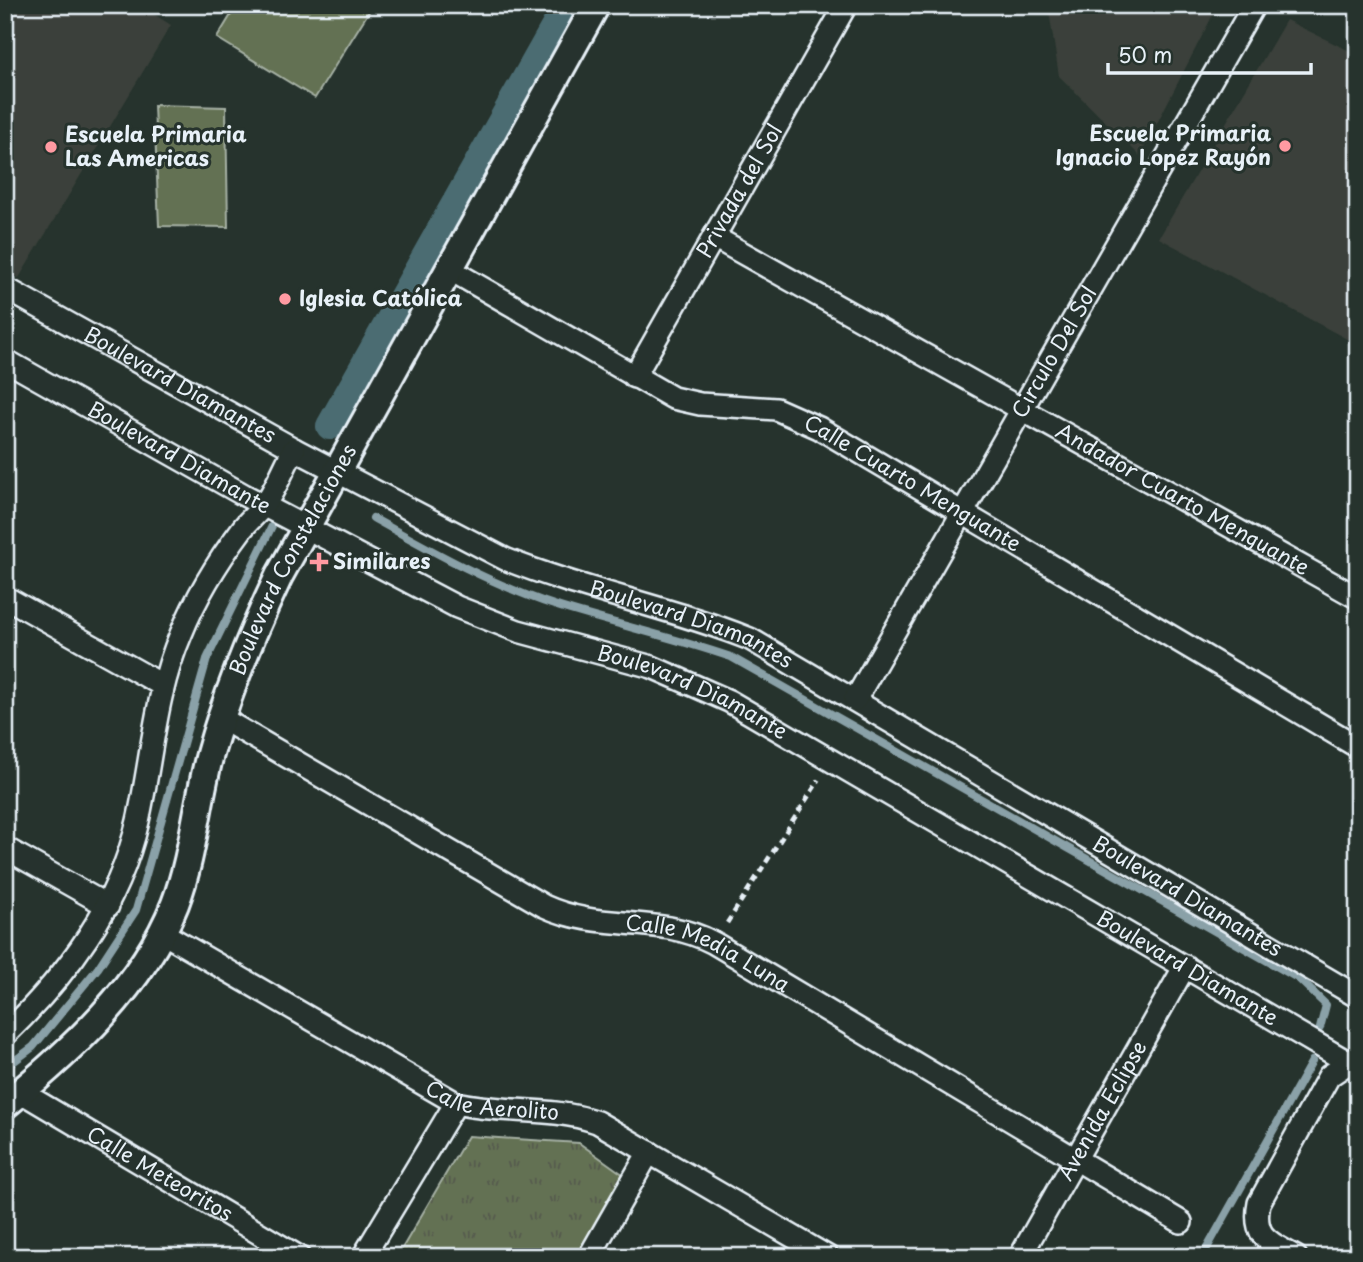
<svg xmlns="http://www.w3.org/2000/svg" width="1363" height="1262" viewBox="0 0 1363 1262" font-family="'Playpen Sans',sans-serif">
	<defs>
		<pattern id="park-tufts" width="24" height="20" patternUnits="userSpaceOnUse" patternTransform="scale(1.75)"><rect width="24" height="20" fill="#647152"/><path d="M3 7l-1-3M5 7V3M7 7l1-3M15 17l-1-3M17 17v-4M19 17l1-3" fill="none" stroke="#545a4e"/></pattern>
	</defs>
	<rect width="100%" height="100%" fill="#26332d"/>
	<filter id="ink" filterUnits="userSpaceOnUse"><feTurbulence type="fractalNoise" baseFrequency=".0143" numOctaves="2"/><feDisplacementMap in="SourceGraphic" scale="14" xChannelSelector="R" yChannelSelector="G"/><feConvolveMatrix kernelMatrix="1 2 1 2 8 2 1 2 1" color-interpolation-filters="sRGB"/></filter>
	<g filter="url(#ink)">
		<g fill="#3a403a">
			<polygon points="5,5 139,5 171,25 19,278 5,270"/>
			<polygon points="1048,5 1218,5 1140,156 1059,76"/>
			<polygon points="1286,20 1358,55 1358,345 1159,238"/>
		</g>
		<g fill="#647152" stroke="#a6b1a5" stroke-width="2">
			<polygon points="237,5 373,5 315,98 217,38"/>
			<polygon points="154,105 226,107 228,227 159,226"/>
		</g>
		<polygon fill="url(#park-tufts)" stroke="#a6b1a5" stroke-width="2" points="468,1136 579,1143 624,1175 578,1257 397,1257"/>
		<g fill="none" stroke-linecap="round" stroke-linejoin="round">
			<g stroke="#8aa1a8" stroke-width="8">
				<path d="M373,518C432,551 492,585 557,606C614,624 673,637 731,657L1299,979L1326,1005L1320,1028"/>
				<polyline points="5,1068 33,1047 98,968 136,910 207,659 272,526"/>
				<polyline points="1202,1257 1312,1061"/>
			</g>
			<polyline stroke="#4b6c72" stroke-width="28" points="330,426 567,5"/>
			<g stroke="#e8f1f8" stroke-width="26">
				<g id="minor">
					<path id="s1" d="M714,237L1358,598"/>
					<path id="s2" d="M449,269L673,398L700,404L776,409L819,428L1358,747"/>
					<path id="s3" d="M5,288L294,449L505,559C585,591 670,607 750,639L1358,997"/>
					<path id="s4" d="M5,360L244,495L457,607L518,631L652,667L729,701L1358,1068"/>
					<path id="s5" d="M634,377L846,5"/>
					<polyline points="5,597 162,685"/>
					<path id="s6" d="M855,700L1254,5"/>
					<path id="s7" d="M221,718L544,906C603,933 656,913 714,943L1181,1222"/>
					<polyline points="5,848 108,906"/>
					<path id="s8" d="M161,932L456,1103C503,1114 551,1106 597,1122L828,1257"/>
					<path d="M5,1035C68,974 118,907 138,821C152,758 155,694 181,634C196,597 218,561 242,529C249,520 257,514 264,505C276,489 284,467 294,449"/>
					<path id="s9" d="M21,1092L299,1257"/>
					<polyline points="363,1257 456,1103"/>
					<polyline points="589,1257 649,1152"/>
					<path id="s10" d="M1020,1257L1185,966"/>
					<path d="M1296,1257C1270,1242 1252,1238 1259,1203L1329,1076L1356,1058"/>
				</g>
			</g>
			<g stroke="#e8f1f8" stroke-width="32">
				<g id="tertiary">
					<path id="s11" d="M5,1105C72,1050 142,987 175,904C193,857 197,803 210,754C227,693 252,633 279,576L596,5"/>
				</g>
			</g>
			<polyline stroke="#e8f1f8" stroke-width="4.5" stroke-dasharray="7 5" stroke-linecap="butt" points="727,923 819,780"/>
			<use href="#minor" stroke="#26332d" stroke-width="21"/>
			<use href="#tertiary" stroke="#26332d" stroke-width="26"/>
		</g>
	</g>
	<g fill="#ff9aa2" stroke="#26332d" stroke-width="2.5">
		<circle cx="1285" cy="146" r="7"/>
		<circle cx="51" cy="147" r="7"/>
		<circle cx="285" cy="299" r="7"/>
		<path d="M315.5 551.5h7v7h7v7h-7v7h-7v-7h-7v-7h7z"/>
	</g>
	<g text-anchor="middle" stroke-width="6" stroke-linejoin="round" paint-order="stroke">
		<g font-size="21" font-weight="bold" fill="#e8f1f8" stroke="#26332d" text-anchor="start">
			<text x="1271" y="141" text-anchor="end">Escuela Primaria<tspan x="1271" dy="24">Ignacio Lopez Rayón</tspan></text>
			<text x="65" y="142">Escuela Primaria<tspan x="65" dy="24">Las Americas</tspan></text>
			<text x="299" y="306">Iglesia Católica</text>
			<text x="333" y="569">Similares</text>
		</g>
		<g font-size="21" fill="#e8f1f8" stroke="#26332d">
			<text dy="7" stroke="none"><textPath href="#s5" startOffset="214">Privada del Sol</textPath></text>
			<text dy="7" stroke="none"><textPath href="#s6" startOffset="401">Circulo Del Sol</textPath></text>
			<text dy="7" stroke="none"><textPath href="#s3" startOffset="200">Boulevard Diamantes</textPath></text>
			<text dy="7" stroke="none"><textPath href="#s4" startOffset="200">Boulevard Diamante</textPath></text>
			<text dy="7" stroke="none"><textPath href="#s2" startOffset="518">Calle Cuarto Menguante</textPath></text>
			<text dy="7" stroke="none"><textPath href="#s1" startOffset="537">Andador Cuarto Menguante</textPath></text>
			<text dy="7" stroke="none"><textPath href="#s11" startOffset="632">Boulevard Constelaciones</textPath></text>
			<text dy="7" stroke="none"><textPath href="#s3" startOffset="766">Boulevard Diamantes</textPath></text>
			<text dy="7" stroke="none"><textPath href="#s4" startOffset="766">Boulevard Diamante</textPath></text>
			<text dy="7" stroke="none"><textPath href="#s3" startOffset="1334">Boulevard Diamantes</textPath></text>
			<text dy="7" stroke="none"><textPath href="#s7" startOffset="546">Calle Media Luna</textPath></text>
			<text dy="7" stroke="none"><textPath href="#s4" startOffset="1334">Boulevard Diamante</textPath></text>
			<text dy="7" stroke="none"><textPath href="#s8" startOffset="376">Calle Aerolito</textPath></text>
			<text dy="7" stroke="none"><textPath href="#s10" startOffset="168">Avenida Eclipse</textPath></text>
			<text dy="7" stroke="none"><textPath href="#s9" startOffset="161">Calle Meteoritos</textPath></text>
		</g>
	</g>
	<rect width="1363" height="1262" fill="none" stroke="#26332d" stroke-width="28"/>
	<rect x="14" y="14" width="1335" height="1234" fill="none" stroke="#e8f1f8" stroke-width="2.5" filter="url(#ink)"/>
	<path d="M1108 63v10h203v-10" fill="none" stroke="#e8f1f8" stroke-width="3.5"/>
	<text x="1118" y="63" font-size="21" fill="#e8f1f8" stroke="#26332d" stroke-width="5" paint-order="stroke">50 m</text>
</svg>
